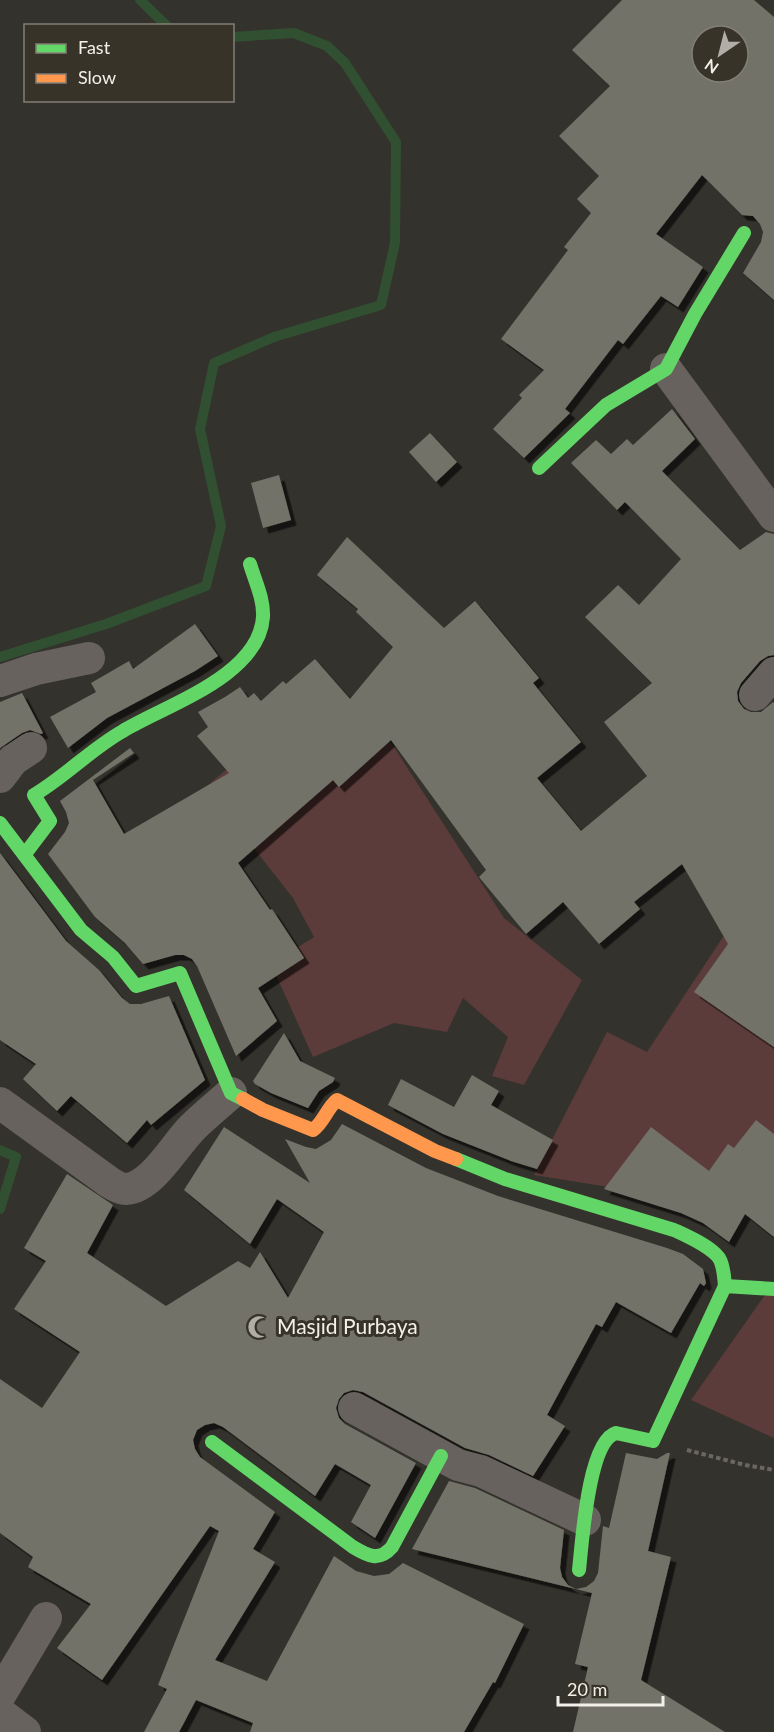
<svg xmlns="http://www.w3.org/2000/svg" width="774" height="1732" viewBox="0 0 774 1732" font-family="Lato,sans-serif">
	<defs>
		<filter id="shadow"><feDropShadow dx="5.5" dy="5.5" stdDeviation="0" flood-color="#0009"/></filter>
	</defs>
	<rect width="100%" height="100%" fill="#34322c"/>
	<g fill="#5c3c3a">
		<polygon points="304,703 355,720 392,744 504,918 582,980 524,1085 492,1076 508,1037 463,998 447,1032 394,1023 313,1057 271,964 314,937 293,898 206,787"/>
		<polygon points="725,934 774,956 774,1199 764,1212 534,1175 607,1032 647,1052"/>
		<polygon points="772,1285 774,1285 774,1438 691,1400"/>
	</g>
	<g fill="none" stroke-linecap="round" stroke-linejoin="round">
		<g stroke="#314f31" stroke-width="10">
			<polyline points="140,0 167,26"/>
			<polyline points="0,657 106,624 206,586 221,526 200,429 214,363 274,337 381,305 395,243 396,142 345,63 327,46 294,33 232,37"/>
			<polyline points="0,1150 16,1157 0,1209"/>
		</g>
	</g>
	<g fill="#727267" fill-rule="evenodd" filter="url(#shadow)">
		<path d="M622,0H754L774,17V300L743,273L761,242L763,232L760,224L753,216L742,215L702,175L656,234L703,267L678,307L661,296L623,344L618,340L565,409L570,413L524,458L493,429L522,398L519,395L544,370L501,339L568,250L564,247L591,213L577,199L599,176L559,136L610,86L572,50ZM702,36H738V72H702Z"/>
		<polygon points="672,409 695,439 662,471 740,550 766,532 774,534 774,655 768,656 760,661 741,683 737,692 738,701 744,709 751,712 761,712 773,702 774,703 774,1047 694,992 728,944 682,864 634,902 640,909 599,944 563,902 526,934 479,877 486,870 391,740 339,787 333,780 238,863 270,910 272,909 304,958 258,988 277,1021 236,1056 197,966 192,959 184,955 175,955 143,964 125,943 95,917 48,854 65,832 69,823 66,812 60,801 130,748 134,753 93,780 124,834 229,773 197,736 208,727 198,712 225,697 240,687 248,698 254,693 261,701 283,681 286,684 315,659 350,699 393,647 356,612 358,609 317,575 347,537 444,628 475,601 539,678 533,683 581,742 537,778 581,831 647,776 604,722 652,683 585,617 618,585 639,605 681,559 625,502 617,510 571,463 596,440 611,454 627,439 633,445"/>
		<polygon points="430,433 457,462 436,482 409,452"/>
		<polygon points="279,475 291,520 263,528 251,483"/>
		<polygon points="195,624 218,656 195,671 107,718 68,748 50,717 96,692 91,683 129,661 133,669"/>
		<polygon points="22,693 43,733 41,734 30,730 22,733 0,748 0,702"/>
		<polygon points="0,853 66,941 99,970 122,998 130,1004 141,1004 169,996 205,1080 151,1125 147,1120 127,1143 71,1096 57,1111 23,1079 36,1064 0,1040"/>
		<polygon points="284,1033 300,1061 335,1078 333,1082 319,1091 308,1108 271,1093 255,1084 253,1081"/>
		<polygon points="472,1075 499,1091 491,1105 553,1140 537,1169 511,1161 443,1134 388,1105 401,1079 454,1107"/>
		<polygon points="756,1120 774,1134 774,1237 745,1214 729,1242 703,1223 681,1213 604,1189 651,1127 709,1171 728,1144 734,1148"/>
		<polygon points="342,1124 426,1168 498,1196 667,1248 683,1254 703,1269 706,1283 704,1286 700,1283 671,1333 616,1302 602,1327 596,1324 547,1415 565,1426 533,1476 489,1455 465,1448 363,1392 353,1390 344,1393 339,1399 336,1408 339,1418 345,1424 416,1463 375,1538 351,1522 371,1485 335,1464 315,1496 223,1427 214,1423 205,1425 197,1430 193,1440 195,1449 200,1457 275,1512 253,1549 275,1562 215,1660 267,1681 334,1556 356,1571 374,1576 389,1574 403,1563 524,1624 495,1683 493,1682 464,1732 250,1732 253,1723 196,1700 179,1732 144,1732 167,1689 158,1685 219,1531 210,1526 102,1680 57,1648 91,1604 28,1567 33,1557 0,1533 0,1379 42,1408 80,1352 14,1309 46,1261 24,1248 67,1174 113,1205 87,1253 166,1306 238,1261 250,1268 260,1252 288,1298 324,1232 277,1199 250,1244 184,1190 224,1127 310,1183 285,1139 306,1147 316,1149 331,1140"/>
		<polygon points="626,1453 657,1459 667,1453 670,1453 648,1551 671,1557 641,1680 725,1732 573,1732 588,1667 575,1664 592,1593 412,1549 449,1481 475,1488 564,1530 560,1568 562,1577 568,1585 576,1589 586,1587 594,1581 598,1573 603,1526 609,1528"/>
	</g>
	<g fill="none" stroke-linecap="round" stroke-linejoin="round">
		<polyline stroke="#6a6662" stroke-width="4" stroke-dasharray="4.5 3" stroke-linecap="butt" points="687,1450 745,1465 774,1470"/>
		<g stroke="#68625e" stroke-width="32">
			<polyline points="666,369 774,516"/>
			<polyline points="0,681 36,669 89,658"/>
			<polyline points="755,695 774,673"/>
			<polyline points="0,777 13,760 31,748"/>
			<path d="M0,1103L109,1182C114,1185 119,1189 126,1189C152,1188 176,1143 193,1127C205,1115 219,1104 231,1093"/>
			<polyline points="354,1408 458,1465 481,1471 585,1520"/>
			<polyline points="0,1695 46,1618"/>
			<polyline points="0,1713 25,1732"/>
		</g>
		<g stroke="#63d668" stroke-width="14">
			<polyline points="539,468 606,405 666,369 695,314 744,233"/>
			<polyline points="0,823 81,930 113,957 136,986 180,973 231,1093 243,1099"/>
			<path d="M25,854L50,821L34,795C66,776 91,749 123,731C166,705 259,676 263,617C264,599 255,581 250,564"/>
			<path d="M456,1159L505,1179L674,1230C687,1236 710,1246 719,1258C724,1266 724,1277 725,1286"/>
			<path d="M212,1442L353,1547C368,1556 379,1562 392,1547L441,1456"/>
			<path d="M579,1570C582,1544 588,1441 616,1433L653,1441L725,1286L774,1289"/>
		</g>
		<path stroke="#ff974d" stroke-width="14" d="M243,1099L263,1110L313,1130C324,1122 327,1108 337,1100L435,1151L456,1159"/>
	</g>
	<defs>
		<g id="mosque-bare" transform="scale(1.8)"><path d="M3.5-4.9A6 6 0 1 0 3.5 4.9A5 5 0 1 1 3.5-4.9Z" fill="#b0aea7" stroke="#383329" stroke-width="2.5" paint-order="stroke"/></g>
	</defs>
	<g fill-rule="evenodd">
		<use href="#mosque-bare" x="259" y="1327"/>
	</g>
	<g text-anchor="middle" stroke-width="6" stroke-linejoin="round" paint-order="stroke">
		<g font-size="21" fill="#f3f0e9" stroke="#383329" text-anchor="start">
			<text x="277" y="1334">Masjid Purbaya</text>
		</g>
	</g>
	<rect x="24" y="24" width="210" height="78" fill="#383329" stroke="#837f76" stroke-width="1.5"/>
	<rect x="36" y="44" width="30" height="9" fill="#63d668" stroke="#837f76" stroke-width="1.5"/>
	<text x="78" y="54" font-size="18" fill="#f3f0e9">Fast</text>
	<rect x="36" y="74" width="30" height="9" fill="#ff974d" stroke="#837f76" stroke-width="1.5"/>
	<text x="78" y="84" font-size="18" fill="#f3f0e9">Slow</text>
	<g transform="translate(720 54) rotate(215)"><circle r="28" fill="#383329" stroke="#837f76" stroke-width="1.5"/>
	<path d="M0-4.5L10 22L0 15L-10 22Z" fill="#b0aea7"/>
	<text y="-9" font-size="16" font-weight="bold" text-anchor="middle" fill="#f3f0e9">N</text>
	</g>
	<path d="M558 1696v9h105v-9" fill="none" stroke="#f3f0e9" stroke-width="3"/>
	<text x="567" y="1696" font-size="18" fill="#f3f0e9" stroke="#383329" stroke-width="4.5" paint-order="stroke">20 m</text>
</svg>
